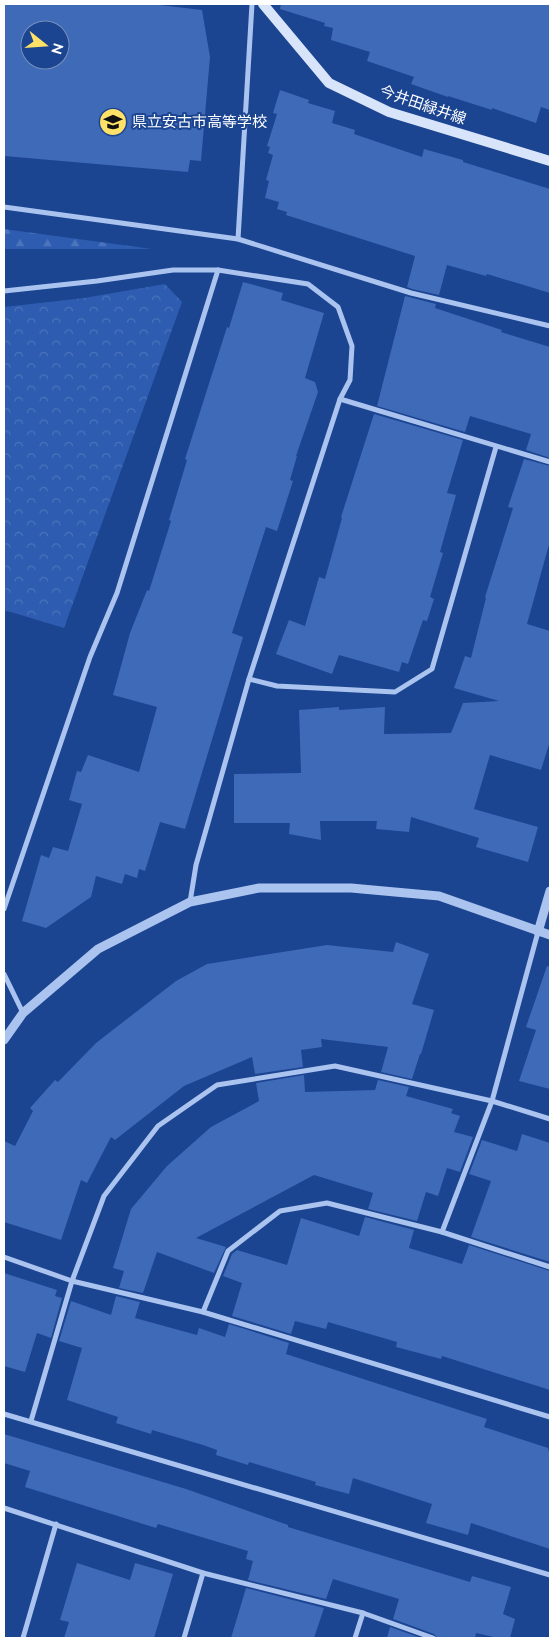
<svg xmlns="http://www.w3.org/2000/svg" width="554" height="1642" viewBox="0 0 554 1642" font-family="Raleway,'Noto Sans JP',sans-serif">
	<defs>
		<pattern id="forest-firs" width="22" height="20" patternUnits="userSpaceOnUse" patternTransform="scale(1.25)"><rect width="22" height="20" fill="#2d5cb0"/><path d="M5 1l3.5 6h-7zM16 11l3.5 6h-7z" fill="#4c74bc"/></pattern>
		<pattern id="park-crowns" width="20" height="18" patternUnits="userSpaceOnUse" patternTransform="scale(1.25)"><rect width="20" height="18" fill="#2d5cb0"/><path d="M2 6a3 3 0 1 1 6 0M12 15a3 3 0 1 1 6 0" fill="none" stroke="#4c74bc"/></pattern>
	</defs>
	<rect width="100%" height="100%" fill="#1b4491"/>
	<polygon fill="url(#forest-firs)" points="4,229 152,249 4,249"/>
	<polygon fill="url(#park-crowns)" points="165,284 182,302 64,628 4,610 4,307 84,298"/>
	<g fill="#3f6ab7" fill-rule="evenodd">
		<path d="M4,4H151L202,10L210,57L201,161L190,160L188,172L4,156ZM30,30H60V60H30Z"/>
		<polygon points="281,4 550,4 550,110 541,107 536,123 492,108 492,110 448,96 448,97 411,84 414,77 367,61 370,52 331,40 333,28 324,26 325,23 280,9"/>
		<polygon points="280,90 309,100 308,103 335,111 332,123 355,130 354,134 422,157 424,149 463,160 463,162 550,189 550,293 487,274 486,276 447,265 439,295 412,289 407,287 415,256 286,215 287,212 277,209 279,202 265,198 269,181 266,180 273,155 268,153 270,147 267,146 277,114 273,113"/>
		<polygon points="243,282 283,293 281,300 324,313 305,378 315,382 318,392 296,456 297,456 290,480 293,481 277,531 266,527 232,633 243,637 185,829 160,822 145,871 139,869 137,878 125,874 122,884 96,876 91,897 46,928 22,921 41,855 49,858 53,847 68,851 82,804 69,800 77,771 81,772 88,755 139,772 157,707 113,695 130,633 147,590 149,591 171,521 169,520 187,460 185,459 227,327 229,328"/>
		<polygon points="405,296 436,304 435,308 502,330 501,332 550,347 550,458 526,450 531,434 470,416 465,432 377,406"/>
		<polygon points="374,414 463,440 447,493 456,495 440,552 443,553 430,597 434,599 427,621 423,620 408,664 402,662 399,672 339,655 332,674 276,654 289,620 305,626 319,577 325,579 342,518 341,517"/>
		<polygon points="524,459 550,466 550,541 527,624 550,631 550,741 541,770 490,755 474,809 538,827 528,862 476,847 479,838 411,817 409,832 376,829 377,821 320,821 321,840 289,834 290,823 234,823 234,774 301,773 299,710 339,707 339,710 385,707 384,734 451,733 463,703 499,701 454,688 465,656 471,658 486,598 485,597 513,508 508,507"/>
		<polygon points="396,942 429,954 412,1004 434,1010 421,1054 420,1054 412,1079 381,1072 388,1047 321,1039 322,1047 301,1050 303,1067 255,1074 252,1057 184,1086 115,1140 111,1137 87,1183 81,1180 61,1240 4,1222 4,1141 15,1146 33,1111 30,1108 55,1080 58,1082 96,1043 176,981 207,964 327,945 393,952"/>
		<polygon points="547,966 550,967 550,1089 519,1081 536,1030 526,1027"/>
		<polygon points="304,1075 305,1092 375,1090 378,1080 409,1087 406,1096 453,1109 451,1113 460,1116 454,1132 473,1137 460,1172 447,1168 438,1196 426,1192 417,1221 368,1209 373,1193 314,1175 196,1238 226,1247 214,1273 157,1252 143,1293 119,1288 124,1271 113,1268 131,1209 167,1166 211,1127 259,1101 256,1083"/>
		<polygon points="522,1134 550,1143 550,1262 471,1237 491,1181 469,1174 482,1140 517,1151"/>
		<polygon points="365,1217 414,1230 409,1248 462,1264 469,1245 550,1271 550,1390 442,1356 441,1359 396,1347 397,1342 328,1322 326,1329 295,1321 291,1334 232,1316 242,1283 223,1276 232,1254 237,1250 287,1265 301,1218 359,1236"/>
		<polygon points="4,1273 57,1290 55,1296 62,1298 51,1338 37,1333 25,1372 4,1366"/>
		<polygon points="116,1296 140,1302 135,1318 197,1335 199,1328 225,1337 229,1324 289,1343 286,1354 487,1419 484,1427 548,1448 550,1455 550,1549 471,1523 468,1535 426,1523 432,1504 353,1478 349,1494 315,1485 316,1482 249,1462 248,1465 216,1455 217,1450 203,1445 152,1430 151,1434 116,1423 118,1417 67,1400 82,1348 59,1341 71,1301 111,1315"/>
		<polygon points="4,1434 186,1489 288,1525 288,1527 417,1566 470,1582 472,1576 511,1587 503,1614 515,1619 510,1638 498,1638 476,1633 475,1638 437,1638 434,1634 393,1619 399,1599 333,1579 326,1599 248,1580 253,1561 246,1559 248,1551 158,1524 156,1528 25,1487 30,1471 4,1463"/>
		<polygon points="77,1563 130,1580 135,1563 173,1574 154,1638 64,1638 69,1622 60,1620"/>
		<polygon points="246,1588 324,1608 314,1638 231,1638"/>
		<polygon points="390,1627 421,1638 387,1638"/>
	</g>
	<g fill="none" stroke-linecap="round" stroke-linejoin="round">
		<g stroke="#aac3ef" stroke-width="5">
			<polyline points="4,207 238,239 411,293 550,326"/>
			<polyline points="238,239 252,4"/>
			<polyline points="4,291 97,281 173,270 218,270 308,284 338,307 352,346 350,380 340,399 249,679 196,865 190,902"/>
			<polyline points="340,399 550,462"/>
			<polyline points="249,679 277,686 395,692 432,669 496,447"/>
			<polyline points="4,909 90,657 117,593 218,270"/>
			<polyline points="4,974 23,1013"/>
			<polyline points="442,1232 550,1267"/>
			<polyline points="4,1257 72,1281 203,1312 550,1417"/>
			<polyline points="203,1312 228,1251 280,1211 327,1203 442,1232 492,1101 538,932"/>
			<polyline points="4,1414 550,1575"/>
			<polyline points="31,1421 72,1281 104,1196 158,1126 217,1085 335,1066 492,1101 550,1119"/>
			<polyline points="4,1508 203,1573 363,1613 433,1638"/>
			<polyline points="23,1638 56,1524"/>
			<polyline points="184,1638 203,1573"/>
			<polyline points="355,1638 363,1613"/>
		</g>
		<g stroke="#aac3ef" stroke-width="9">
			<polyline points="538,932 550,891"/>
			<polyline points="4,1040 23,1013 98,949 190,902 259,888 351,888 439,896 550,935"/>
		</g>
		<polyline stroke="#d8e4fa" stroke-width="10" points="263,4 329,83 389,112 550,161"/>
	</g>
	<defs>
		<g id="school-disc" transform="scale(1.4375)"><circle r="9.5" fill="#ffe168" stroke="#1b4491"/><path d="M0-5L7-2L0 1L-7-2ZM-4 1L0 2.5L4 1V4Q0 6-4 4Z" fill="#111"/></g>
	</defs>
	<g fill-rule="evenodd">
		<use href="#school-disc" x="113" y="122"/>
	</g>
	<g text-anchor="middle" stroke-width="4" stroke-linejoin="round" paint-order="stroke">
		<g font-size="15" fill="#fff" stroke="#1b4491">
			<text transform="translate(423 105) rotate(19)" y="5">今井田緑井線</text>
		</g>
		<g font-size="15" fill="#fff" stroke="#1b4491" text-anchor="start">
			<text x="132" y="127">県立安古市高等学校</text>
		</g>
	</g>
	<rect width="554" height="1642" fill="none" stroke="#ffffff" stroke-width="10"/>
	<g transform="translate(45 45) rotate(107)"><circle r="24" fill="#1b4491" stroke="#768fbd"/>
	<path d="M0-4L9 19L0 12L-9 19Z" fill="#ffe168"/>
	<text y="-8" font-size="14" font-weight="bold" text-anchor="middle" fill="#ffffff">N</text>
	</g>
</svg>
